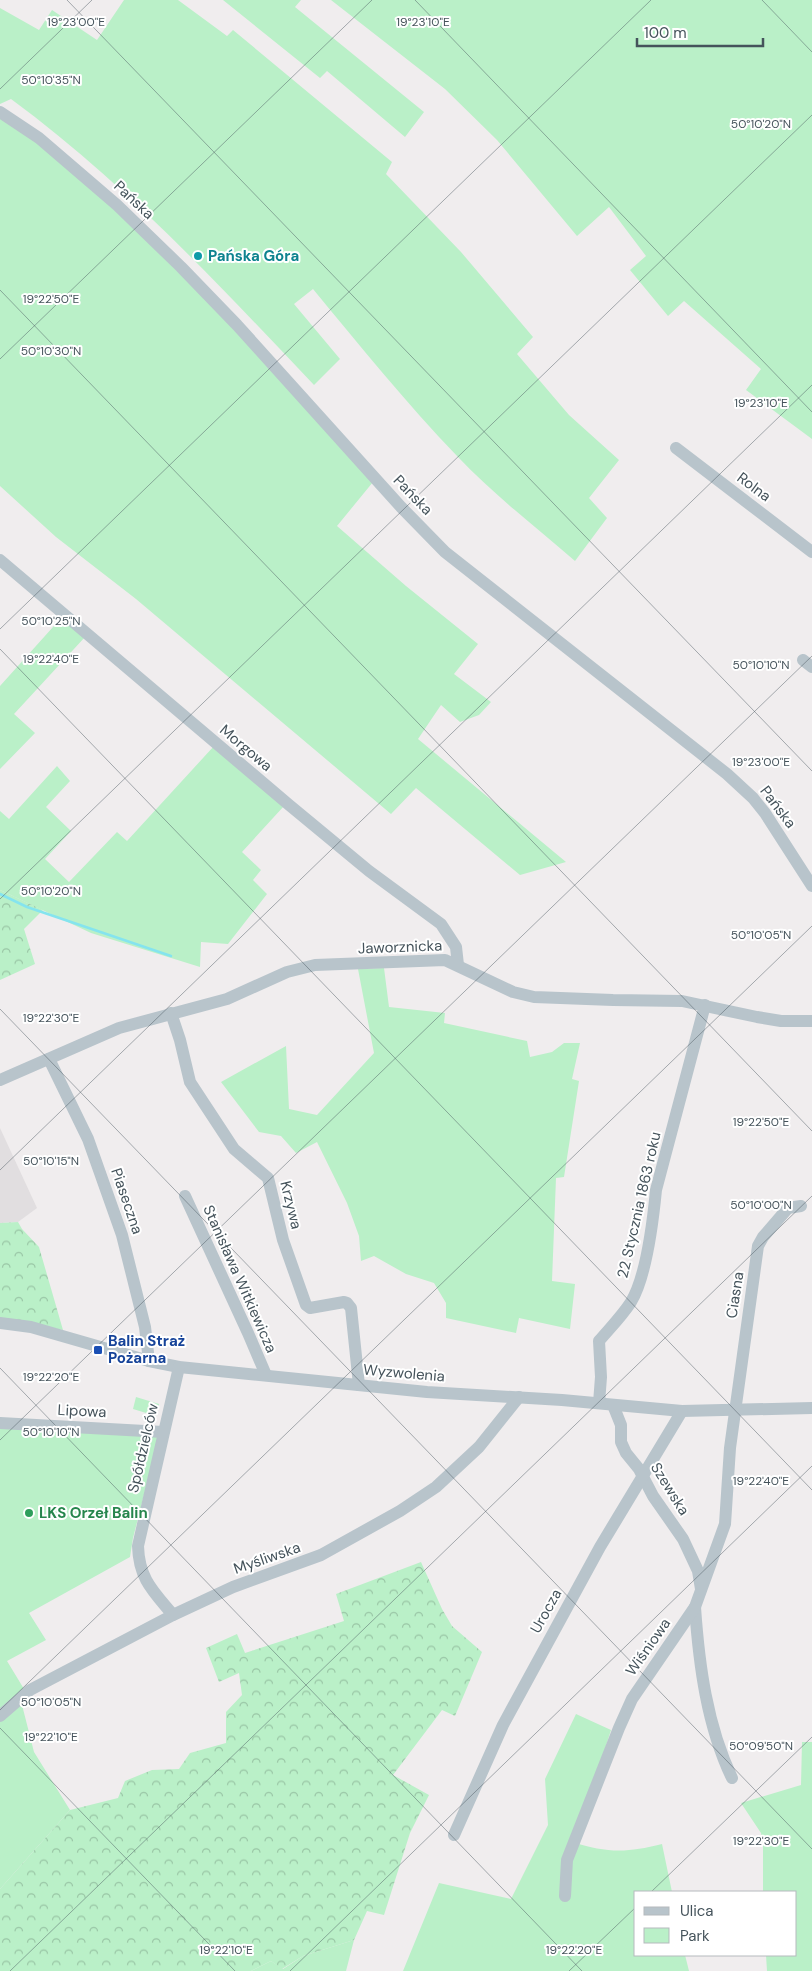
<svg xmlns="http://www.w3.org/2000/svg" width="812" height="1971" viewBox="0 0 812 1971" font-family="'DM Sans',sans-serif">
	<defs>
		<pattern id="forest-crowns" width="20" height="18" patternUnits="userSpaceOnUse" patternTransform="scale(1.25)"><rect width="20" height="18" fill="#baf0c8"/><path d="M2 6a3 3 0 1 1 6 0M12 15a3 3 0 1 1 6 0" fill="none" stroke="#99c5a5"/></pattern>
	</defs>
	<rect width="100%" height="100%" fill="#f0edee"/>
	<polygon fill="#e1dee0" points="0,1128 37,1208 18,1222 0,1223"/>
	<g fill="#baf0c8">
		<path d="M124,0H178L227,36L233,30L392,162L386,174L461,252L533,337L517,354L569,415L619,460L589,498L607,518L575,561C536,527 494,495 458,457C407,404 360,346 313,289L294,304L340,359L314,385C218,284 124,182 11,99L0,104V8L39,30L52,10L97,40Z"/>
		<polygon points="223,0 301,0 295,7 424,112 405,137 327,71 320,78"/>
		<polygon points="331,0 812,0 812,439 746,390 761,369 684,301 668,316 630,270 646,256 609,207 577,236 497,140 445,89"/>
		<polygon points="0,118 38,142 112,206 234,327 373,482 337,526 406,586 478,644 454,674 491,702 479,715 460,722 441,705 418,739 566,862 520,875 416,788 391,814 136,599 56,537 0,486"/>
		<polygon points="62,617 85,637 14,714 35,733 0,769 0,686"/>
		<polygon points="214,746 284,806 242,852 261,870 253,880 267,894 228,944 201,942 200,967 91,933 0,890 0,811 9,819 57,766 70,781 46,807 71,831 45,859 69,882 117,832 127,841"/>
		<polygon points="384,968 389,1007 445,1013 444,1023 527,1041 530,1057 552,1052 564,1043 580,1043 572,1079 579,1081 564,1177 556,1178 552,1281 575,1284 570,1329 519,1318 516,1333 446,1318 446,1303 434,1283 406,1274 374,1256 361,1261 359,1236 347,1203 317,1142 296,1153 281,1136 259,1132 221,1082 286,1046 289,1109 317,1115 374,1053 358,969"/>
		<polygon points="136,1397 159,1404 156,1416 133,1409"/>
		<polygon points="0,1421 159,1436 133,1538 130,1557 29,1613 46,1640 7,1661 24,1689 0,1711"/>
		<polygon points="21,1701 34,1752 70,1810 0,1889 0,1720"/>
		<path d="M576,1714L611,1730L588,1802L572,1842C607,1853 627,1853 662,1844L672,1892H636V1955H685L689,1971H403L439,1883L511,1899L548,1825L545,1779Z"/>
		<polygon points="802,1742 812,1742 812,1971 767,1971 766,1955 796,1955 796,1892 763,1892 763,1845 761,1833 741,1803 801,1785"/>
		<polygon points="354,1940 346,1971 251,1971 271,1961 283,1969 303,1956"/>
	</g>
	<g fill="url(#forest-crowns)">
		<polygon points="0,890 43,910 24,929 35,964 0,980"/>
		<polygon points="18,1222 22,1229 39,1247 63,1330 0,1319 0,1223"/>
		<polygon points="421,1562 442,1609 452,1626 482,1652 455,1716 442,1710 393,1775 429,1795 410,1833 384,1915 367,1911 354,1940 303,1956 282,1969 271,1961 251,1971 0,1971 0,1889 70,1810 118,1798 125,1781 152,1770 179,1769 190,1753 226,1743 226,1712 242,1695 239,1673 219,1682 206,1648 237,1634 245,1653 344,1621 336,1594"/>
	</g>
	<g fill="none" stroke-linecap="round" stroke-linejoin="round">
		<polyline stroke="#85e4ee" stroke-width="2.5" points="0,894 27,907 171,956"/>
		<g stroke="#b8c4cb" stroke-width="12">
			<polyline points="0,112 39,138 117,205 181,267 237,325 401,507 445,552 727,774 753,798 765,813 812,886"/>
			<polyline points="676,448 812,552"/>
			<polyline points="0,560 288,804 369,871 441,924 456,947 458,965"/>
			<polyline points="803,660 812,667"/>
			<polyline points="171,1013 180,1040 190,1082 234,1149 268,1178 283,1240 306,1305 310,1308 344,1302 347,1303 351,1308 359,1385"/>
			<polyline points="49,1059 88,1139 122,1235 145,1327 149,1361"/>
			<polyline points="0,1080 119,1028 227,999 287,972 315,965 445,960 513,992 534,997 613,1000 682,1001 757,1017 781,1021 812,1021"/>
			<polyline points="185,1196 248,1333 266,1375"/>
			<polyline points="0,1323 31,1327 149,1361 179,1367 427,1392 562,1400 682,1411 812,1408"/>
			<path d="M599,1403L601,1377L599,1341C610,1328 622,1316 631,1302C646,1277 653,1221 656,1190L705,1005"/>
			<polyline points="613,1405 621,1425 621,1442 626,1453 639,1469 653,1496 683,1539 698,1571 701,1589"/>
			<polyline points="0,1423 163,1432"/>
			<path d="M695,1607C699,1665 707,1726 732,1778"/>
			<path d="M173,1615C153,1591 139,1579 138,1546L179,1367"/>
			<polyline points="0,1716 30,1690 173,1615 233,1587 321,1555 400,1511 436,1487 479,1447 519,1397"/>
			<polyline points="454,1835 503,1725 600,1547 682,1411"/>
			<polyline points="565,1896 567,1860 619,1728 632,1699 695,1607 725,1524 730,1448 758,1246 763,1237 788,1208 801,1206"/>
		</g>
	</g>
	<path fill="none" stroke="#45535b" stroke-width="1" stroke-opacity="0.45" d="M67,0L812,771M415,0L812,412M762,0L812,52M0,89L92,0M0,290L812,1131M0,359L372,0M0,629L651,0M0,649L812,1490M0,899L812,115M0,1009L812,1849M0,1170L812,385M0,1368L582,1971M0,1440L812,656M0,1710L812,926M0,1728L235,1971M651,1892L812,1737M10,1971L812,1196M290,1971L812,1466M569,1971L636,1907"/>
	<circle fill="#0f9aa8" stroke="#fff" stroke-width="2" cx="198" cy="256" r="5"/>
	<rect fill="#1a4fb4" stroke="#fff" stroke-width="2" x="93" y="1345" width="10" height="10" rx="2.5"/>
	<circle fill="#2e9e5b" stroke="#fff" stroke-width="2" cx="29" cy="1513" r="5"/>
	<g text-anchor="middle" stroke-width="4" stroke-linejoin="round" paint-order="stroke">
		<g font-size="15" fill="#45535b" stroke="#fff">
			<text transform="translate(134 200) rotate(43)" y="5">Pańska</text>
			<text transform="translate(754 487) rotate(37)" y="5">Rolna</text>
			<text transform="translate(413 495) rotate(46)" y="5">Pańska</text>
			<text transform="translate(246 748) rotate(40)" y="5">Morgowa</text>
			<text transform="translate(778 807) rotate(53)" y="5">Pańska</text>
			<text transform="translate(400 947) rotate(-2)" y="5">Jaworznicka</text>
			<text transform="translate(127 1201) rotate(71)" y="5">Piaseczna</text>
			<text transform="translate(291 1205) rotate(76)" y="5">Krzywa</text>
			<text transform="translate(639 1205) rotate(-77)" y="5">22 Stycznia 1863 roku</text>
			<text transform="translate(240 1279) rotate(66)" y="5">Stanisława Witkiewicza</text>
			<text transform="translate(735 1295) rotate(-81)" y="5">Ciasna</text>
			<text transform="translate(404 1373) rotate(5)" y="5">Wyzwolenia</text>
			<text transform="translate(82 1411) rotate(3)" y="5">Lipowa</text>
			<text transform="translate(143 1448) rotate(-77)" y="5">Spółdzielców</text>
			<text transform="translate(670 1489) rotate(58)" y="5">Szewska</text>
			<text transform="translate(267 1558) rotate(-19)" y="5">Myśliwska</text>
			<text transform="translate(546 1611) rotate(-61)" y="5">Urocza</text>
			<text transform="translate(648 1647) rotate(-55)" y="5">Wiśniowa</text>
		</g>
		<g font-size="15" font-weight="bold" fill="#0d838f" stroke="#fff" text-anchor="start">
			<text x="208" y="261">Pańska Góra</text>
		</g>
		<g font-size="15" font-weight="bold" fill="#164399" stroke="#fff" text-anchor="start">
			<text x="108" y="1346">Balin Straż<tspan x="108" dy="17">Pożarna</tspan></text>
		</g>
		<g font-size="15" font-weight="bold" fill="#27864d" stroke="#fff" text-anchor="start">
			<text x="39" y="1518">LKS Orzeł Balin</text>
		</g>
	</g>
	<g font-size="12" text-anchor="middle" fill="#45535b" stroke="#fff" stroke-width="4" stroke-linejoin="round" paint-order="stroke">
		<text x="76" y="26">19°23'00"E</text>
		<text x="423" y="26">19°23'10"E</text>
		<text x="51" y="84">50°10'35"N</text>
		<text x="761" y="128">50°10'20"N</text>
		<text x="51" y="303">19°22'50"E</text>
		<text x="51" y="355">50°10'30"N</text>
		<text x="761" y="407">19°23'10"E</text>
		<text x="51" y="625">50°10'25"N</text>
		<text x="51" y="663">19°22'40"E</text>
		<text x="761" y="669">50°10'10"N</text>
		<text x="761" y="766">19°23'00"E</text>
		<text x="51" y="895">50°10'20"N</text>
		<text x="761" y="939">50°10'05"N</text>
		<text x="51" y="1022">19°22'30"E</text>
		<text x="761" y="1126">19°22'50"E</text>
		<text x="51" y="1165">50°10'15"N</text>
		<text x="761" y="1209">50°10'00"N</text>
		<text x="51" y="1381">19°22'20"E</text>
		<text x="51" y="1436">50°10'10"N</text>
		<text x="761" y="1485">19°22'40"E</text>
		<text x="51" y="1706">50°10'05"N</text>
		<text x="51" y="1741">19°22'10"E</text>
		<text x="761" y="1750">50°09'50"N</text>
		<text x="761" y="1845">19°22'30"E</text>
		<text x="226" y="1954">19°22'10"E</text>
		<text x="574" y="1954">19°22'20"E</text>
	</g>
	<rect x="634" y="1891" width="162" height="65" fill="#ffffff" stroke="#b5babd"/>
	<rect x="644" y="1907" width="25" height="8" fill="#b8c4cb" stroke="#b5babd"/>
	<text x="680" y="1916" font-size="15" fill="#45535b">Ulica</text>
	<rect x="644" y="1928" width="25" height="15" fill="#baf0c8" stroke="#b5babd"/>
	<text x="680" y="1941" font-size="15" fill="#45535b">Park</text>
	<path d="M637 38v8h126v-8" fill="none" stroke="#45535b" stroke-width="2.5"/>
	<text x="644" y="38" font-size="15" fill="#45535b" stroke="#ffffff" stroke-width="4" paint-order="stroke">100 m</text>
</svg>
